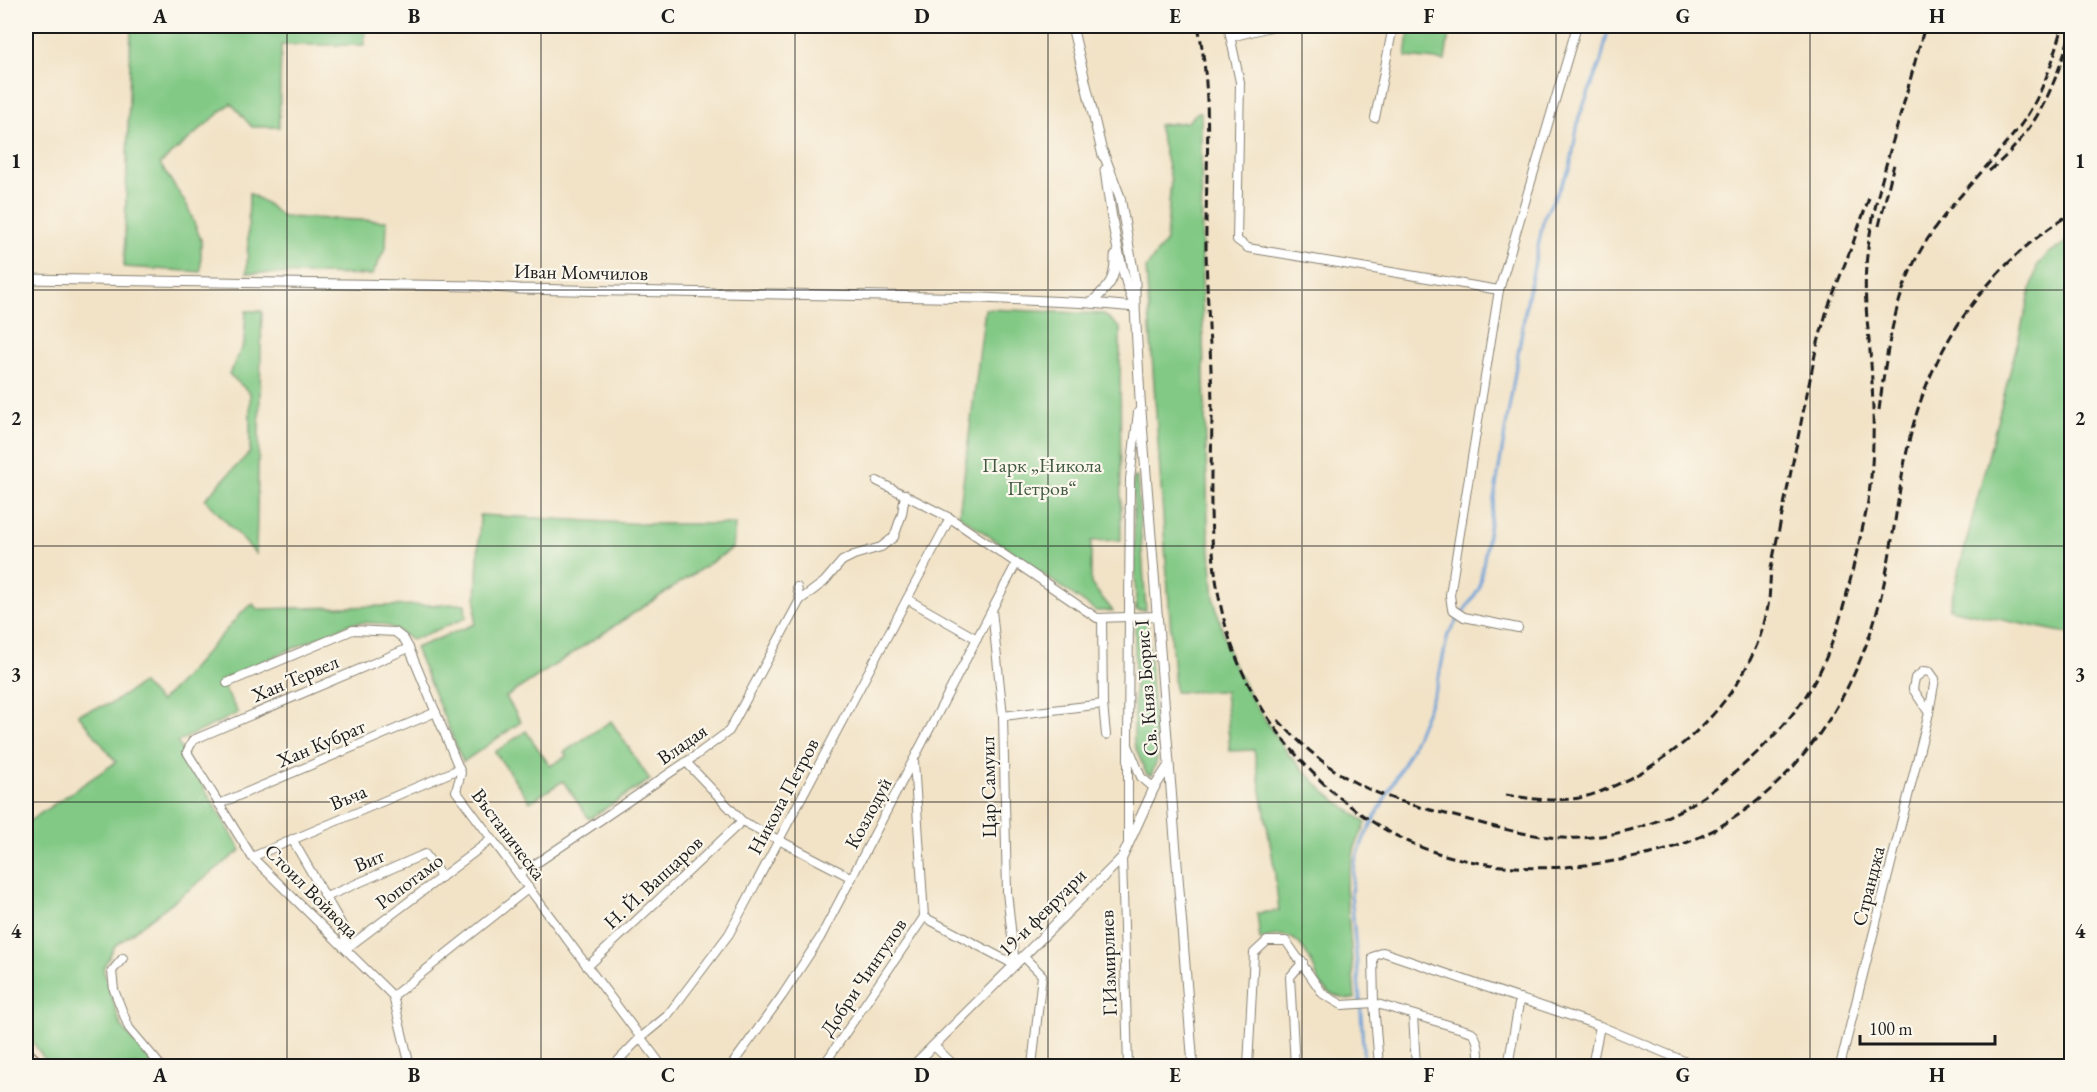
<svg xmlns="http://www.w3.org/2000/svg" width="2097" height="1092" viewBox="0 0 2097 1092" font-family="'EB Garamond',serif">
	<rect width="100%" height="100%" fill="#fbf7ec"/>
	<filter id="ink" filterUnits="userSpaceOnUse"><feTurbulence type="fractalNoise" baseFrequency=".0167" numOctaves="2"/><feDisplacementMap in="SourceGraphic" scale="12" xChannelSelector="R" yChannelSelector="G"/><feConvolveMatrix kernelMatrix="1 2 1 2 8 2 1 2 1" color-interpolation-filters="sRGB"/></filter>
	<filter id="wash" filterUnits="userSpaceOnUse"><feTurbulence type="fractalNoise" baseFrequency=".008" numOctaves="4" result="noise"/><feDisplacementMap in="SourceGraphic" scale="24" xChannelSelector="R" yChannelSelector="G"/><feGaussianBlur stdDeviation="1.35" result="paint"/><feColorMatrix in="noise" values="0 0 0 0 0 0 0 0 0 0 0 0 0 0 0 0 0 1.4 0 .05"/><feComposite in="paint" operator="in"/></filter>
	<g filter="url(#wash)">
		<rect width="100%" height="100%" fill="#f2e3c7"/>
		<g fill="#82c985" stroke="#4f7250" stroke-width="1.5">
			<polygon points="131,26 365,26 364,45 281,45 279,127 252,127 231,103 160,164 187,205 201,240 201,272 124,267"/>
			<polygon points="1410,26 1450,26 1445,61 1406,57"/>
			<path d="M1198,112H1201L1202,294L1208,526L1214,600L1231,660L1256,706L1289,755L1324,791L1366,823L1355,847L1346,886L1355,999C1344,1000 1328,995 1321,985C1317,981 1316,973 1314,968C1302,940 1289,928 1260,940L1257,913L1279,911L1274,866L1254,750L1230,751L1225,691L1175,692L1146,268L1166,241L1171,180L1158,125L1187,122Z"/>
			<polygon points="249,193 266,203 283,217 387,221 386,247 372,275 247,273"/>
			<polygon points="2071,239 2071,634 1949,609 2037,266 2049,253"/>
			<polygon points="985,309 1104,314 1120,328 1121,540 1091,541 1091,584 1113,611 1096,611 959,515"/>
			<polygon points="246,311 262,311 256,554 205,499 250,452 250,393 229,374 244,344"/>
			<polygon points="1137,477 1146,610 1136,610 1133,478"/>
			<polygon points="480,515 644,524 735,524 733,548 506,697 521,722 463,762 415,648 475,624"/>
			<path d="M253,604L257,609L465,604L466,618L412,640C390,624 379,621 352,623L220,680L238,713L177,742L241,850L115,946L103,969L121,1026L154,1066H56L43,1057L26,1032V832L28,822L116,762L78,714L112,703L142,683L160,702L181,681L242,612Z"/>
			<polygon points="1135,620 1147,620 1157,760 1151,776 1146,773 1134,744"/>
			<polygon points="611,721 650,780 589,819 563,781 530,802 495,752 526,731 550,766 567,756 564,752"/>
		</g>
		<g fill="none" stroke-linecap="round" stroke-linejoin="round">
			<polyline stroke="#689ed5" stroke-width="3" points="1364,1066 1361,1011 1351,893 1355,862 1364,838 1410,751 1437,686 1448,634 1479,589 1526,306 1544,217 1570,168 1579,117 1601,61 1609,26"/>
		</g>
	</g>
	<g filter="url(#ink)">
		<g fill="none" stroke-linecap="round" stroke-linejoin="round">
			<g stroke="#878072" stroke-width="10">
				<g id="minor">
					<polyline points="1228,26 1240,82 1237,240 1248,248 1499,290"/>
					<polyline points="1231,37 1274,26"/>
					<polyline points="1375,118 1393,26"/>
					<polyline points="1138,412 1130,479 1128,745 1141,777 1154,788"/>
					<polyline points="877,481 950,518 1097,618 1158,616"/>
					<polyline points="907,599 977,639"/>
					<polyline points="800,600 824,582 842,561 854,555 881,547 894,537 902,514 905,494"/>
					<polyline points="992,610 1003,716 1007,892 1015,965"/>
					<polyline points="1102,618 1103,704 1106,735"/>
					<polyline points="1518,628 1464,617 1452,609 1450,595 1499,290 1577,26"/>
					<polyline points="409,648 193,740 187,752 252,857 393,996 410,1066"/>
					<polyline points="227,683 353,630 395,632 404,639 409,648 461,773 456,791 662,1066"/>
					<polyline points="1003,716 1103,704"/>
					<polyline points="1128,747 1128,842"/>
					<polyline points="686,762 742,821 852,878"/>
					<polyline points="219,804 436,712"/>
					<polyline points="292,839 343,927 347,948 492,839"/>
					<polyline points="252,857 459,769"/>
					<polyline points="1122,858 1128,1066"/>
					<polyline points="519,875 695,756 729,731 800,600 797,587"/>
					<polyline points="326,897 425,854 442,877"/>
					<polyline points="924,917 1015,965"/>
					<polyline points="1023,956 1042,975 1032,1066"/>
					<polyline points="123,958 112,971 114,990 129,1028 161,1066"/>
					<polyline points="587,967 742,821"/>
					<polyline points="393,996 529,888"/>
					<polyline points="1413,1015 1416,1066"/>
					<polyline points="934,1046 955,1066"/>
					<polyline points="613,1066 640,1038 667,1016 729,934 950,518"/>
					<polyline points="731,1066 782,996 820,938 1016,564"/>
					<polyline points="823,1066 924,917 914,761"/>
					<path d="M1248,1066L1254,953L1267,941H1286L1323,994L1342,1005L1374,1003L1472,1032C1480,1042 1480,1054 1478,1066"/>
					<polyline points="1295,1066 1290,977 1303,962"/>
					<polyline points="1379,1066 1374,1003 1373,957 1383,952 1600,1026 1696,1066"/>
					<polyline points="1508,1066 1520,998"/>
					<polyline points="1592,1066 1600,1026"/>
					<polyline points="1840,1066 1929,713 1935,679 1930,672 1924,671 1915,678 1913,689 1929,713"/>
				</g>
			</g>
			<g stroke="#878072" stroke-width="11">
				<g id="tertiary">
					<polyline points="1072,26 1103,156"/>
					<polyline points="1103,152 1120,197 1135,281 1135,307 1140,398 1193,1066"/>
					<path d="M1105,170C1111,215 1117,259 1133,302"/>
					<polyline points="26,279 477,286 520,289 982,298 1091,303 1135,307"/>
					<path d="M1091,303C1108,287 1116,281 1115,256"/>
					<polyline points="913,1066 1122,858 1154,788 1169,765"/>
				</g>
			</g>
			<g stroke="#878072" stroke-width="13">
				<polyline id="secondary" points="26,1052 41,1066"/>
			</g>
			<use href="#minor" stroke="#fff" stroke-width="8"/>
			<use href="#tertiary" stroke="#fff" stroke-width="9"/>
			<use href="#secondary" stroke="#fce5cf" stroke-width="10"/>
			<g stroke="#1c1c1c" stroke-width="3" stroke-dasharray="9 4.5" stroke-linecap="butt">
				<path d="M1198,26C1214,99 1205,175 1206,250C1207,306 1212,361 1212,417C1211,491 1206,568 1230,640C1261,736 1353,833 1452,857C1519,874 1580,869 1646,855C1771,828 1855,711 1882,592C1897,529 1899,462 1921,400C1948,323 2002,256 2072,213"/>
				<path d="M1989,171C2037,132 2055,86 2072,28"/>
				<polyline points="1879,226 1894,164"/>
				<path d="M1879,410C1886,357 1893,302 1918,255C1945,206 1987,170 2020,126C2042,96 2053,61 2063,26"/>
				<path d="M1278,720C1297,740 1318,760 1342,775C1377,797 1419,807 1458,817C1483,824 1509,831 1534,835C1600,847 1672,824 1723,782C1751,760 1779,733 1801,703C1828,665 1840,622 1851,577C1856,552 1864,526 1868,501C1874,463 1874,422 1872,383C1871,344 1863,305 1866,266C1870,216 1885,168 1899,120C1908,89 1916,57 1925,26"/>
				<path d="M1506,795C1530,799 1555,802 1579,798C1599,794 1621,783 1638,774C1703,738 1758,675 1769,600C1770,590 1770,579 1771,568L1816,350L1827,310L1853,243L1870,195"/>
			</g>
		</g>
	</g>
	<path fill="none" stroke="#1c1c1c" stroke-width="1.5" stroke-opacity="0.55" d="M287,26V1066M541,26V1066M795,26V1066M1048,26V1066M1302,26V1066M1556,26V1066M1810,26V1066M26,290H2072M26,546H2072M26,802H2072"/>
	<g text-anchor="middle" stroke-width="4.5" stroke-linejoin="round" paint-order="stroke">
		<g font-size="20" fill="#1c1c1c" stroke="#fbf7ec">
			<text transform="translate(581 272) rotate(1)" y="7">Иван Момчилов</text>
			<text transform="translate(295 678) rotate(-23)" y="7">Хан Тервел</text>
			<text transform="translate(1146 688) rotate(-94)" y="7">Св. Княз Борис I</text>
			<text transform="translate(321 743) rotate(-23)" y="7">Хан Кубрат</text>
			<text transform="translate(682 744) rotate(-35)" y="7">Владая</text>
			<text transform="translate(988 787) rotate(-91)" y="7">Цар Самуил</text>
			<text transform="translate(783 796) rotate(-62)" y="7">Никола Петров</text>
			<text transform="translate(348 797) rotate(-23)" y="7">Въча</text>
			<text transform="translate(868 813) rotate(-62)" y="7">Козлодуй</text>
			<text transform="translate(509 834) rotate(53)" y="7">Въстаническа</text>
			<text transform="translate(369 860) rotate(-23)" y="7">Вит</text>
			<text transform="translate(409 881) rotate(-37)" y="7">Ропотамо</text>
			<text transform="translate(653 882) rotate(-43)" y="7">Н. Й. Вапцаров</text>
			<text transform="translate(1868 886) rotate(-76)" y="7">Странджа</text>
			<text transform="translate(312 891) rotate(45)" y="7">Стоил Войвода</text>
			<text transform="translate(1042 912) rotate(-45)" y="7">19-и февруари</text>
			<text transform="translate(1108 963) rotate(-92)" y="7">Г.Измирлиев</text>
			<text transform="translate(863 977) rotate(-56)" y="7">Добри Чинтулов</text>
		</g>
		<g font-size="20" fill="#405941" stroke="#fbf7ec">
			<text x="1042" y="472">Парк „Никола<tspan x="1042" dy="23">Петров“</tspan></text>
		</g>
	</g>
	<rect width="2097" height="1092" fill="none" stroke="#fbf7ec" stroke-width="66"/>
	<path d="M1860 1035v9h135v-9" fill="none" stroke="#1c1c1c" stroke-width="3"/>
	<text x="1869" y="1035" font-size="18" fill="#1c1c1c" stroke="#fbf7ec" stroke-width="4.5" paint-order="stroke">100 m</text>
	<rect x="33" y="33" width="2031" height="1026" fill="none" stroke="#1c1c1c" stroke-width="2"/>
	<g font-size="20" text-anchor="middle" font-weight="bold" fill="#1c1c1c">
		<text x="160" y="23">A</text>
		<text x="414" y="23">B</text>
		<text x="668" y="23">C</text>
		<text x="922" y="23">D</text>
		<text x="1175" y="23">E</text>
		<text x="1429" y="23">F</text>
		<text x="1683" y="23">G</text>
		<text x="1937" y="23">H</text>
		<text x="16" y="168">1</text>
		<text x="2080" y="168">1</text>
		<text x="16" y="425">2</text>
		<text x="2080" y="425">2</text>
		<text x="16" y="681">3</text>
		<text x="2080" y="681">3</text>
		<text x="16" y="938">4</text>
		<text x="2080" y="938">4</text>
		<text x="160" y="1082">A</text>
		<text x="414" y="1082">B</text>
		<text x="668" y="1082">C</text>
		<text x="922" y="1082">D</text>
		<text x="1175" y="1082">E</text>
		<text x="1429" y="1082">F</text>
		<text x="1683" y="1082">G</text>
		<text x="1937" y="1082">H</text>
	</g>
</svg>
